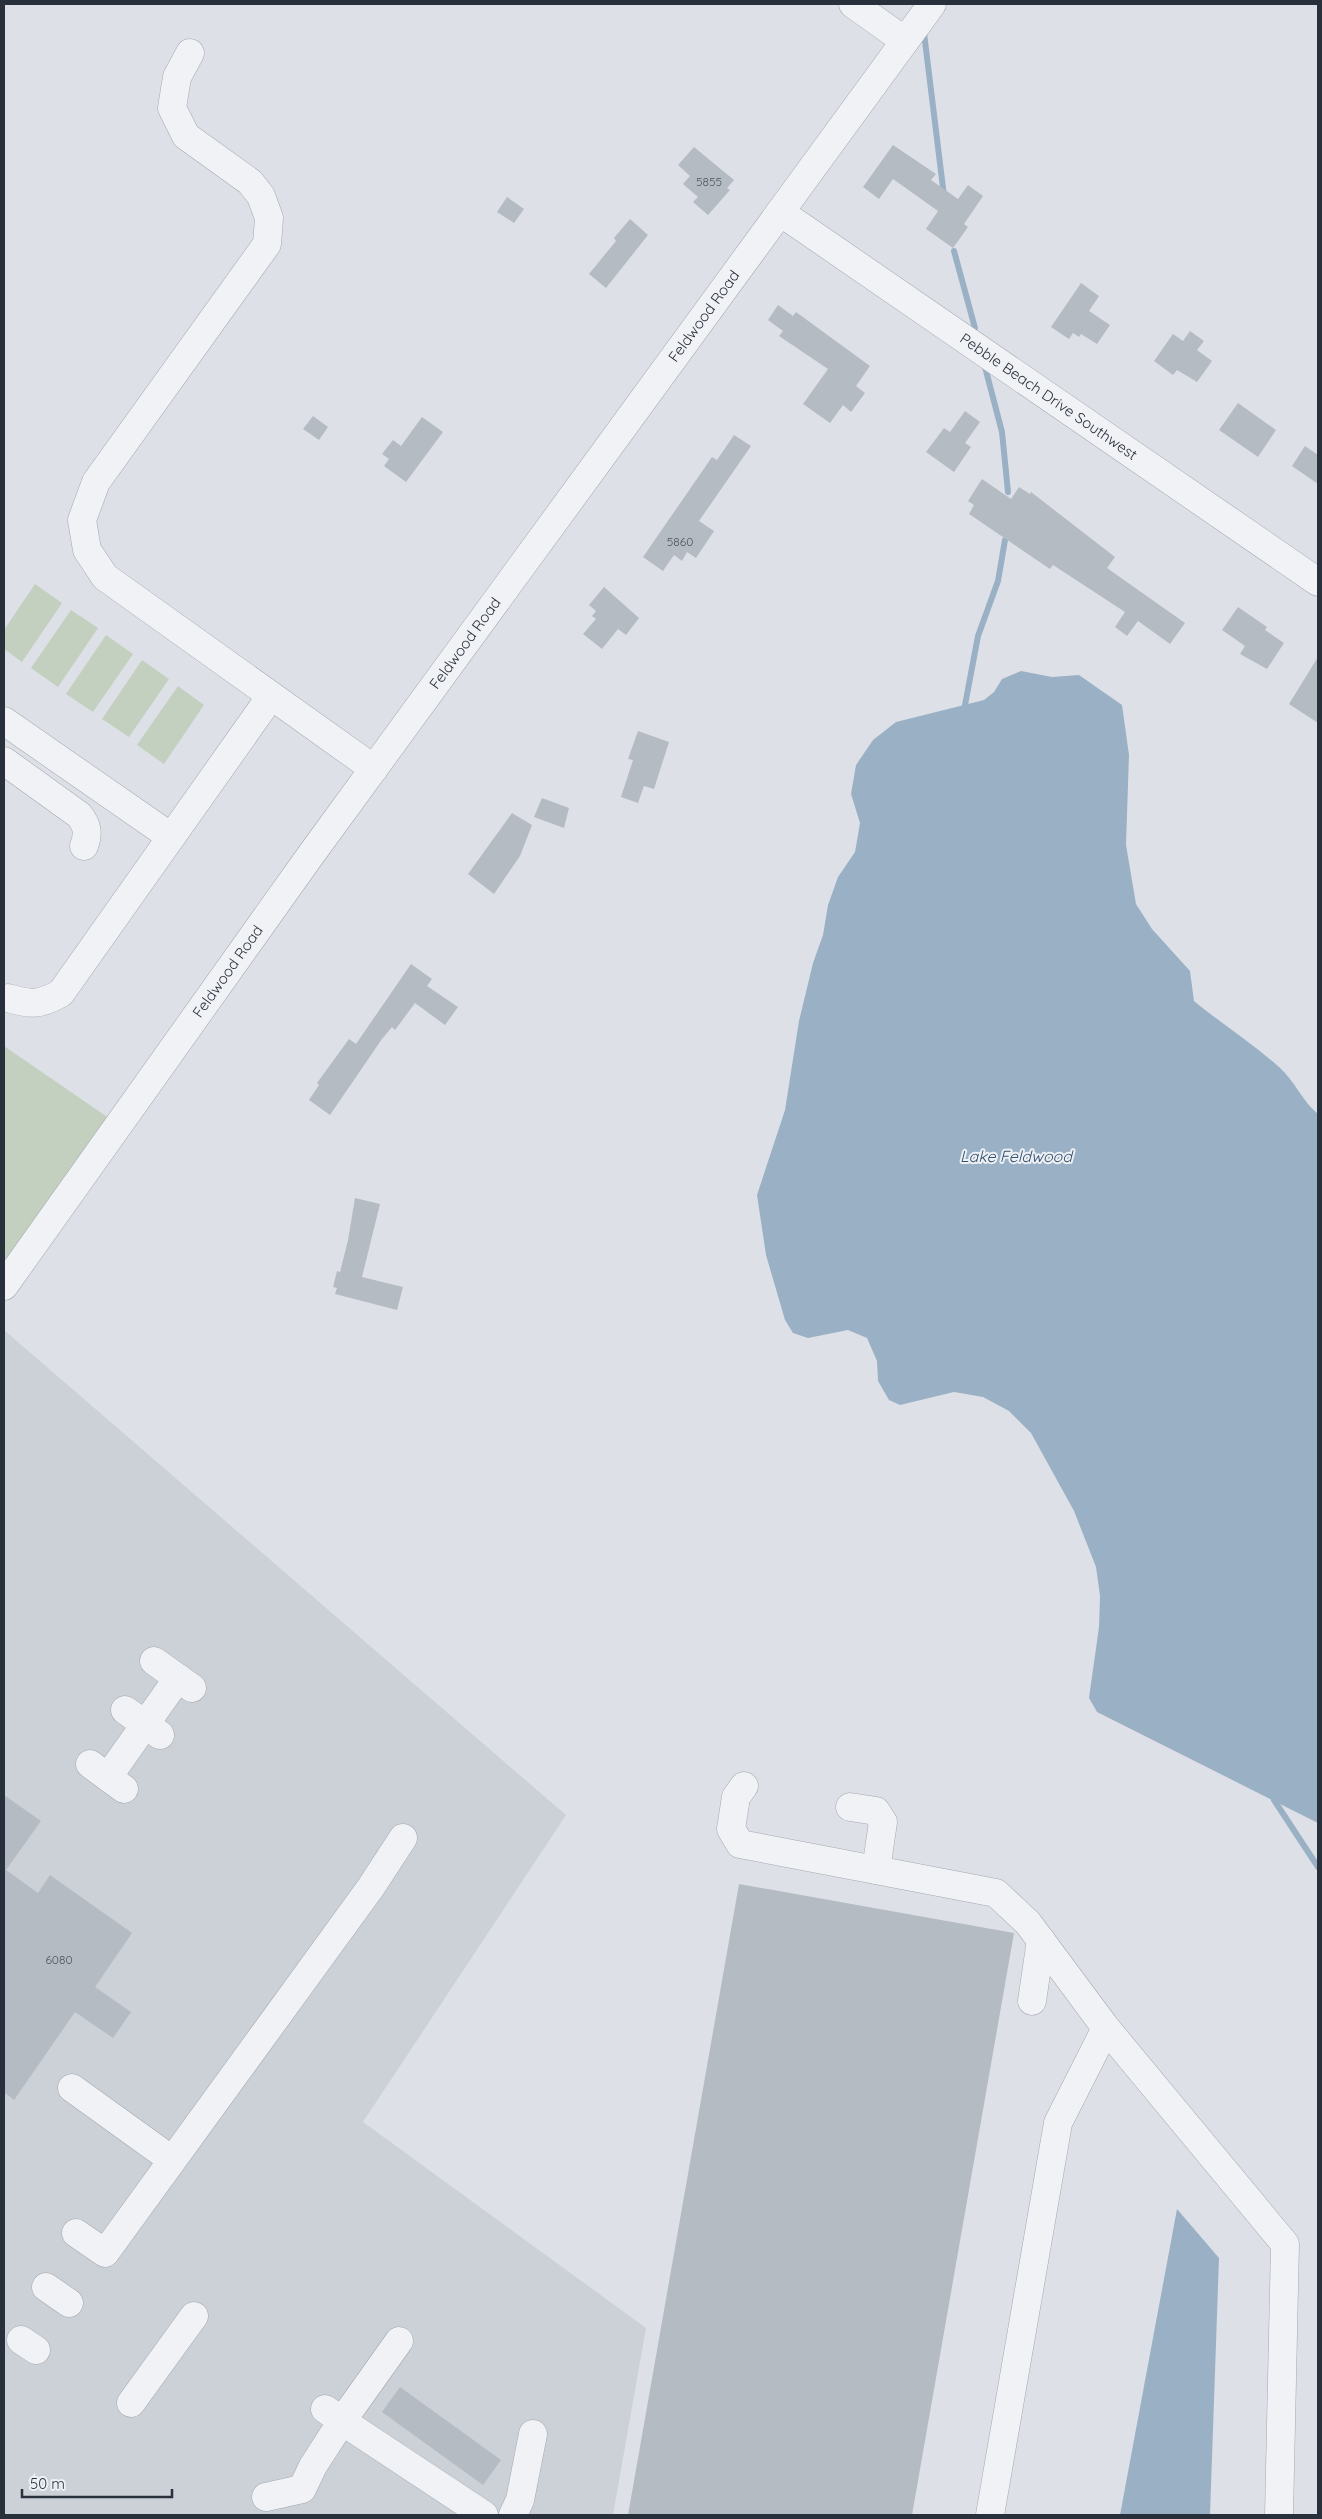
<svg xmlns="http://www.w3.org/2000/svg" width="1322" height="2519" viewBox="0 0 1322 2519" font-family="Quicksand,sans-serif">
	<rect width="100%" height="100%" fill="#dde1e7"/>
	<polygon fill="#ccd1d8" points="4,1330 566,1815 363,2122 646,2328 613,2515 4,2515"/>
	<g fill="#c4d0bf">
		<polygon points="35,584 62,603 22,662 4,649 4,630"/>
		<polygon points="71,610 98,628 58,687 31,668"/>
		<polygon points="106,635 133,654 93,712 66,694"/>
		<polygon points="142,660 169,679 129,737 102,719"/>
		<polygon points="178,686 204,705 164,764 137,745"/>
		<polygon points="4,1046 119,1125 4,1291"/>
	</g>
	<g fill="#9ab1c5">
		<path d="M1021,671L1052,677L1079,675L1122,705L1129,755L1126,845L1136,904L1152,929L1190,971L1194,1001C1222,1024 1252,1043 1279,1067C1295,1081 1302,1101 1318,1114V1823L1097,1712L1089,1698L1099,1627L1100,1596L1096,1567L1074,1511L1031,1433L1009,1411L983,1397L954,1392L900,1405L889,1400L878,1381L877,1361L867,1338L848,1330L808,1338L793,1333L785,1320L766,1255L757,1195L785,1110L799,1021L813,963L823,935L828,905L838,877L855,852L860,823L851,794L856,765L873,740L896,722L984,700L994,692L1002,679Z"/>
		<polygon points="1177,2209 1219,2258 1210,2515 1120,2515"/>
	</g>
	<g fill="none" stroke-linecap="round" stroke-linejoin="round">
		<g stroke="#9ab1c5" stroke-width="6">
			<polyline points="924,33 944,196"/>
			<polyline points="954,251 975,328"/>
			<polyline points="985,367 1002,432 1008,492"/>
			<polyline points="965,705 978,636 998,581 1005,540"/>
			<polyline points="1274,1800 1318,1867"/>
		</g>
	</g>
	<g fill="#b5bbc3">
		<polygon points="893,145 936,174 931,180 958,199 968,185 983,196 964,224 968,227 953,248 926,229 938,211 893,179 879,199 863,187"/>
		<polygon points="694,147 734,180 727,188 730,190 708,215 693,202 698,197 683,184 690,176 678,165"/>
		<polygon points="507,197 524,209 514,223 497,212"/>
		<polygon points="630,219 648,235 606,288 589,274 616,241 614,238"/>
		<polygon points="1081,283 1099,296 1089,311 1110,325 1097,344 1081,334 1079,337 1073,333 1069,339 1051,327"/>
		<polygon points="778,305 793,316 796,312 870,366 856,386 865,393 851,412 843,405 830,423 803,404 828,369 779,336 783,331 768,320"/>
		<polygon points="1190,331 1204,341 1197,350 1212,361 1197,382 1177,370 1173,375 1154,361 1173,334 1183,341"/>
		<polygon points="1238,403 1276,430 1258,457 1219,430"/>
		<polygon points="965,411 980,422 965,443 971,447 954,472 926,452 944,428 950,432"/>
		<polygon points="313,416 328,427 319,440 303,429"/>
		<polygon points="422,417 443,432 406,482 384,466 389,459 382,454 393,440 401,446"/>
		<polygon points="734,435 751,446 699,521 714,531 696,558 687,552 682,561 674,555 663,571 643,557 712,457 717,460"/>
		<polygon points="1305,446 1318,455 1318,484 1292,466"/>
		<polygon points="982,479 1011,499 1019,487 1030,494 1031,492 1115,557 1107,568 1185,623 1170,644 1138,621 1127,636 1115,627 1125,612 1053,565 1050,569 969,514 974,505 968,501"/>
		<polygon points="604,587 639,618 626,635 618,629 602,649 583,634 596,619 592,616 596,611 589,605"/>
		<polygon points="1238,607 1267,627 1265,630 1284,643 1267,669 1240,654 1245,646 1222,630"/>
		<polygon points="1318,657 1318,723 1289,704"/>
		<polygon points="638,731 669,742 654,789 644,786 638,803 621,797 633,760 628,759"/>
		<polygon points="542,798 569,808 564,828 534,817"/>
		<polygon points="512,813 532,825 520,856 494,894 468,874"/>
		<polygon points="411,964 432,979 427,986 458,1007 445,1025 415,1003 395,1030 392,1027 382,1039 330,1115 309,1100 319,1085 317,1083 349,1039 356,1044"/>
		<polygon points="355,1198 380,1204 362,1277 403,1287 397,1310 335,1294 337,1288 333,1287 337,1271 340,1272 348,1240"/>
		<polygon points="4,1795 41,1821 6,1870 38,1893 50,1875 132,1933 95,1987 131,2012 113,2038 75,2012 14,2100 4,2092"/>
		<polygon points="739,1884 1014,1933 912,2515 628,2515"/>
		<polygon points="400,2387 501,2460 483,2485 382,2412"/>
	</g>
	<g fill="none" stroke-linecap="round" stroke-linejoin="round">
		<g stroke="#a3a8b0" stroke-width="29">
			<g id="minor">
				<polyline points="853,4 905,41"/>
				<polyline points="190,53 177,77 172,108 186,136 250,182 261,196 269,218 267,244 96,482 82,520 87,550 105,577 374,769"/>
				<path id="s1" d="M780,212L1318,582"/>
				<polyline points="4,721 171,837"/>
				<path d="M4,761L79,815C87,825 89,833 84,846"/>
				<path d="M8,998C31,1005 40,1005 61,993L271,696"/>
				<path id="s2" d="M4,1286L310,856L932,4"/>
				<polyline points="154,1661 192,1688"/>
				<polyline points="125,1710 160,1735"/>
				<polyline points="90,1764 124,1789"/>
				<polyline points="108,1777 178,1678"/>
				<polyline points="744,1786 736,1797 731,1829 740,1844 996,1893 1028,1923 1106,2028 1285,2244 1279,2515"/>
				<polyline points="850,1807 876,1811 883,1822 876,1870"/>
				<polyline points="1032,2001 1041,1940"/>
				<polyline points="72,2088 172,2160"/>
				<polyline points="76,2233 105,2253 371,1887 403,1838"/>
				<polyline points="46,2287 69,2303"/>
				<polyline points="21,2340 36,2350"/>
				<polyline points="131,2403 194,2316"/>
				<polyline points="325,2409 342,2421 399,2341"/>
				<polyline points="266,2497 302,2489 313,2466 342,2421 484,2515"/>
				<polyline points="513,2515 520,2500 533,2434"/>
				<polyline points="990,2515 1058,2123 1106,2028"/>
			</g>
		</g>
		<use href="#minor" stroke="#f0f2f5" stroke-width="28"/>
	</g>
	<g text-anchor="middle" stroke-width="4" stroke-linejoin="round" paint-order="stroke">
		<g font-size="12" fill="#4b535e">
			<text x="709" y="186">5855</text>
			<text x="680" y="546">5860</text>
			<text x="59" y="1964">6080</text>
		</g>
		<g font-size="15" fill="#28303c" stroke="#edf0f4">
			<text dy="5" stroke="none"><textPath href="#s2" startOffset="1196">Feldwood Road</textPath></text>
			<text dy="5" stroke="none"><textPath href="#s1" startOffset="326">Pebble Beach Drive Southwest</textPath></text>
			<text dy="5" stroke="none"><textPath href="#s2" startOffset="791">Feldwood Road</textPath></text>
			<text dy="5" stroke="none"><textPath href="#s2" startOffset="386">Feldwood Road</textPath></text>
		</g>
		<g font-size="16" font-style="italic" fill="#34516e" stroke="#edf0f4">
			<text x="1016" y="1162">Lake Feldwood</text>
		</g>
	</g>
	<rect width="1322" height="2519" fill="none" stroke="#28303c" stroke-width="10"/>
	<path d="M22 2489v8h150v-8" fill="none" stroke="#28303c" stroke-width="2.5"/>
	<text x="30" y="2489" font-size="15" fill="#28303c" stroke="#edf0f4" stroke-width="4" paint-order="stroke">50 m</text>
</svg>
